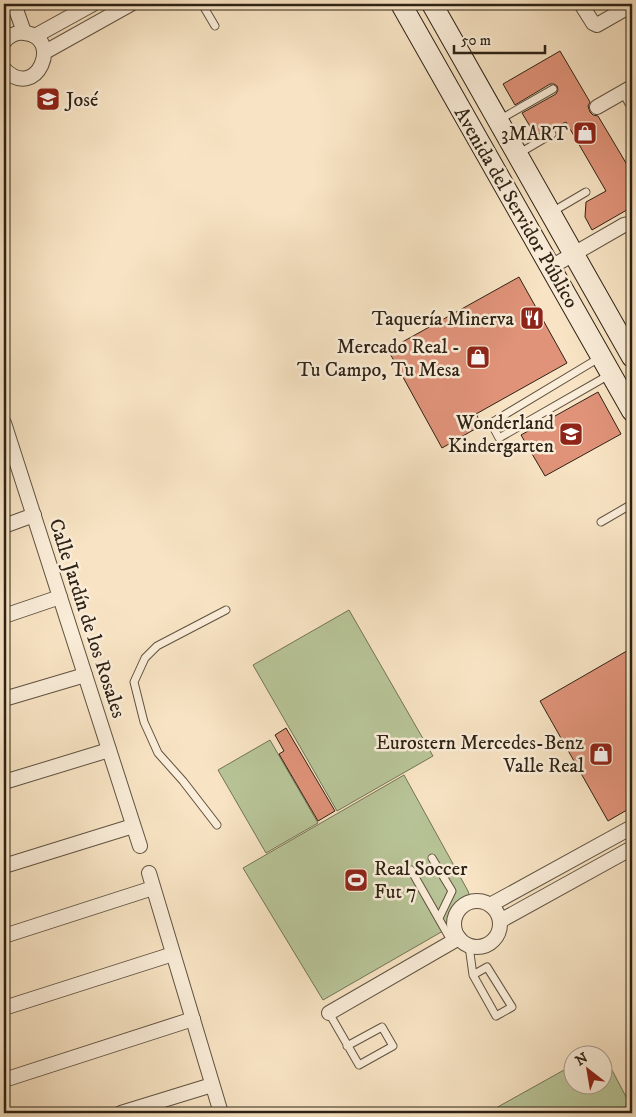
<svg xmlns="http://www.w3.org/2000/svg" width="636" height="1117" viewBox="0 0 636 1117" font-family="'IM FELL DW Pica',serif">
	<rect width="100%" height="100%" fill="#f8e4c4"/>
	<filter id="stains"><feTurbulence type="fractalNoise" baseFrequency=".004" numOctaves="4"/><feColorMatrix values="0 0 0 0 .2 0 0 0 0 .09 0 0 0 0 .02 0 0 0 .5 -.17"/></filter>
	<radialGradient id="worn" r=".72"><stop offset=".6" stop-color="#630" stop-opacity="0"/><stop offset="1" stop-color="#630" stop-opacity=".3"/></radialGradient>
	<g fill="#b8c598" stroke="#727456">
		<polygon points="349,610 433,756 337,811 253,665"/>
		<polygon points="270,740 318,823 266,853 218,770"/>
		<path d="M404,775L468,891L470,897C454,904 450,910 450,927L323,1000L243,868Z"/>
		<polygon points="604,1055 632,1108 632,1113 487,1113 573,1065 574,1084 604,1084"/>
	</g>
	<g fill="#e09379" stroke="#2d2215">
		<polygon points="560,51 590,102 588,106 590,112 593,115 598,116 632,173 632,207 592,230 585,217 586,202 606,191 566,122 542,134 534,133 522,113 556,94 558,90 557,86 554,84 550,84 515,105 503,84"/>
		<polygon points="519,277 567,363 476,414 482,425 442,448 388,350"/>
		<polygon points="598,392 621,434 545,476 521,435"/>
		<polygon points="632,648 632,807 608,821 540,701"/>
		<polygon points="286,728 335,811 318,821 279,754 284,751 275,735"/>
	</g>
	<g fill="none" stroke-linecap="round" stroke-linejoin="round">
		<g stroke="#605241" stroke-width="9">
			<g id="lane">
				<polyline points="202,4 215,26"/>
				<polyline points="499,120 553,89"/>
				<polyline points="518,154 552,134"/>
				<polyline points="552,212 586,192"/>
				<polyline points="599,358 491,423 499,438 609,375"/>
				<polyline points="601,522 632,504"/>
				<polyline points="217,825 183,781 158,753 144,722 134,682 145,658 157,646 226,610"/>
				<polyline points="432,858 452,891 439,918"/>
				<polyline points="411,870 452,942"/>
				<polyline points="469,946 473,975 496,1016 512,1007 487,967 473,975"/>
				<polyline points="329,1013 359,1065 393,1046 382,1027 347,1046"/>
			</g>
		</g>
		<g stroke="#605241" stroke-width="16">
			<g id="street">
				<polyline points="14,4 24,32"/>
				<polyline points="581,4 593,23 597,25 632,5"/>
				<polyline points="35,36 93,4"/>
				<path d="M4,42C8,36 16,32 24,33C64,36 37,103 4,69"/>
				<polyline points="45,52 131,4"/>
				<polyline points="626,91 632,102"/>
				<polyline points="597,107 632,87"/>
				<polyline points="551,267 624,225 632,223"/>
				<polyline points="4,423 140,846"/>
				<polyline points="4,526 34,515"/>
				<polyline points="4,616 60,597"/>
				<polyline points="4,699 85,675"/>
				<polyline points="4,782 109,750"/>
				<polyline points="4,866 133,826"/>
				<polyline points="149,873 221,1113"/>
				<circle cx="477" cy="924" r="23"/>
				<polyline points="490,905 632,827"/>
				<polyline points="500,921 632,848"/>
				<polyline points="4,936 153,888"/>
				<polyline points="4,1008 173,954"/>
				<polyline points="329,1013 459,938"/>
				<polyline points="4,1080 193,1019"/>
				<polyline points="121,1113 212,1085"/>
			</g>
		</g>
		<g stroke="#2d2215" stroke-width="22">
			<g id="secondary">
				<polyline points="401,4 632,411"/>
				<polyline points="432,4 632,357"/>
			</g>
		</g>
		<use href="#lane" stroke="#faedd9" stroke-width="7"/>
		<use href="#street" stroke="#faedd9" stroke-width="14"/>
		<use href="#secondary" stroke="#faedd9" stroke-width="20"/>
	</g>
	<defs>
		<g id="school-square" transform="scale(1.25)"><rect x="-9" y="-9" width="18" height="18" rx="4" fill="#8f2418" stroke="#faedd9"/><path d="M0-5L7-2L0 1L-7-2ZM-4 1L0 2.5L4 1V4Q0 6-4 4Z" fill="#fff"/></g>
		<g id="shop-square" transform="scale(1.25)"><rect x="-9" y="-9" width="18" height="18" rx="4" fill="#8f2418" stroke="#faedd9"/><path d="M-5-2.5h2.3a2.7 3.5 0 0 1 5.4 0H5L5.5 6h-11ZM-1.5-2.5h3a1.5 2.3 0 0 0-3 0Z" fill="#fff"/></g>
		<g id="restaurant-square" transform="scale(1.25)"><rect x="-9" y="-9" width="18" height="18" rx="4" fill="#8f2418" stroke="#faedd9"/><path d="M-5-6h1v4h1v-4h1v4h1v-4h1v5L-1.5 .5V6h-2V.5L-5-1ZM5-6V6H3V1.5H1.5Q1.5-4 5-6Z" fill="#fff"/></g>
		<g id="stadium-square" transform="scale(1.25)"><rect x="-9" y="-9" width="18" height="18" rx="4" fill="#8f2418" stroke="#faedd9"/><path d="M0-5a6.5 5 0 1 0 0 10a6.5 5 0 1 0 0-10ZM-3.5-1.8h7v3.6h-7Z" fill="#fff"/></g>
	</defs>
	<g fill-rule="evenodd">
		<use href="#school-square" x="48" y="99"/>
		<use href="#shop-square" x="585" y="133"/>
		<use href="#restaurant-square" x="532" y="318"/>
		<use href="#shop-square" x="478" y="357"/>
		<use href="#school-square" x="571" y="434"/>
		<use href="#shop-square" x="601" y="754"/>
		<use href="#stadium-square" x="356" y="880"/>
	</g>
	<g text-anchor="middle" stroke-width="5" stroke-linejoin="round" paint-order="stroke">
		<g font-size="20" fill="#2d2215" stroke="#faedd9" text-anchor="end">
			<text x="66" y="106" text-anchor="start">José</text>
			<text x="568" y="140">3MART</text>
			<text x="514" y="325">Taquería Minerva</text>
			<text x="460" y="353">Mercado Real -<tspan x="460" dy="23">Tu Campo, Tu Mesa</tspan></text>
			<text x="554" y="429">Wonderland<tspan x="554" dy="23">Kindergarten</tspan></text>
			<text x="584" y="749">Eurostern Mercedes-Benz<tspan x="584" dy="23">Valle Real</tspan></text>
			<text x="374" y="875" text-anchor="start">Real Soccer<tspan x="374" dy="23">Fut 7</tspan></text>
		</g>
		<g font-size="20" fill="#2d2215" stroke="#faedd9">
			<text transform="translate(517 207) rotate(60)" y="7">Avenida del Servidor Público</text>
			<text transform="translate(88 618) rotate(72)" y="7">Calle Jardín de los Rosales</text>
		</g>
	</g>
	<rect width="636" height="1117" fill="none" stroke="#f8e4c4" stroke-width="20"/>
	<rect x="5" y="5" width="626" height="1107" fill="none" stroke="#2d2215" stroke-width="2.5"/>
	<rect x="10" y="10" width="616" height="1097" fill="none" stroke="#2d2215"/>
	<g transform="translate(588 1070) rotate(329)"><circle r="24" fill="#faedd9" stroke="#a89c8b"/>
	<path d="M0-4L9 19L0 12L-9 19Z" fill="#8f2418"/>
	<text y="-8" font-size="14" font-weight="bold" text-anchor="middle" fill="#2d2215">N</text>
	</g>
	<path d="M454 45v8h91v-8" fill="none" stroke="#2d2215" stroke-width="2.5"/>
	<text x="461" y="45" font-size="15" fill="#2d2215" stroke="#faedd9" stroke-width="4" paint-order="stroke">50 m</text>
	<rect width="100%" height="100%" filter="url(#stains)"/>
	<rect width="100%" height="100%" fill="url(#worn)"/>
</svg>
